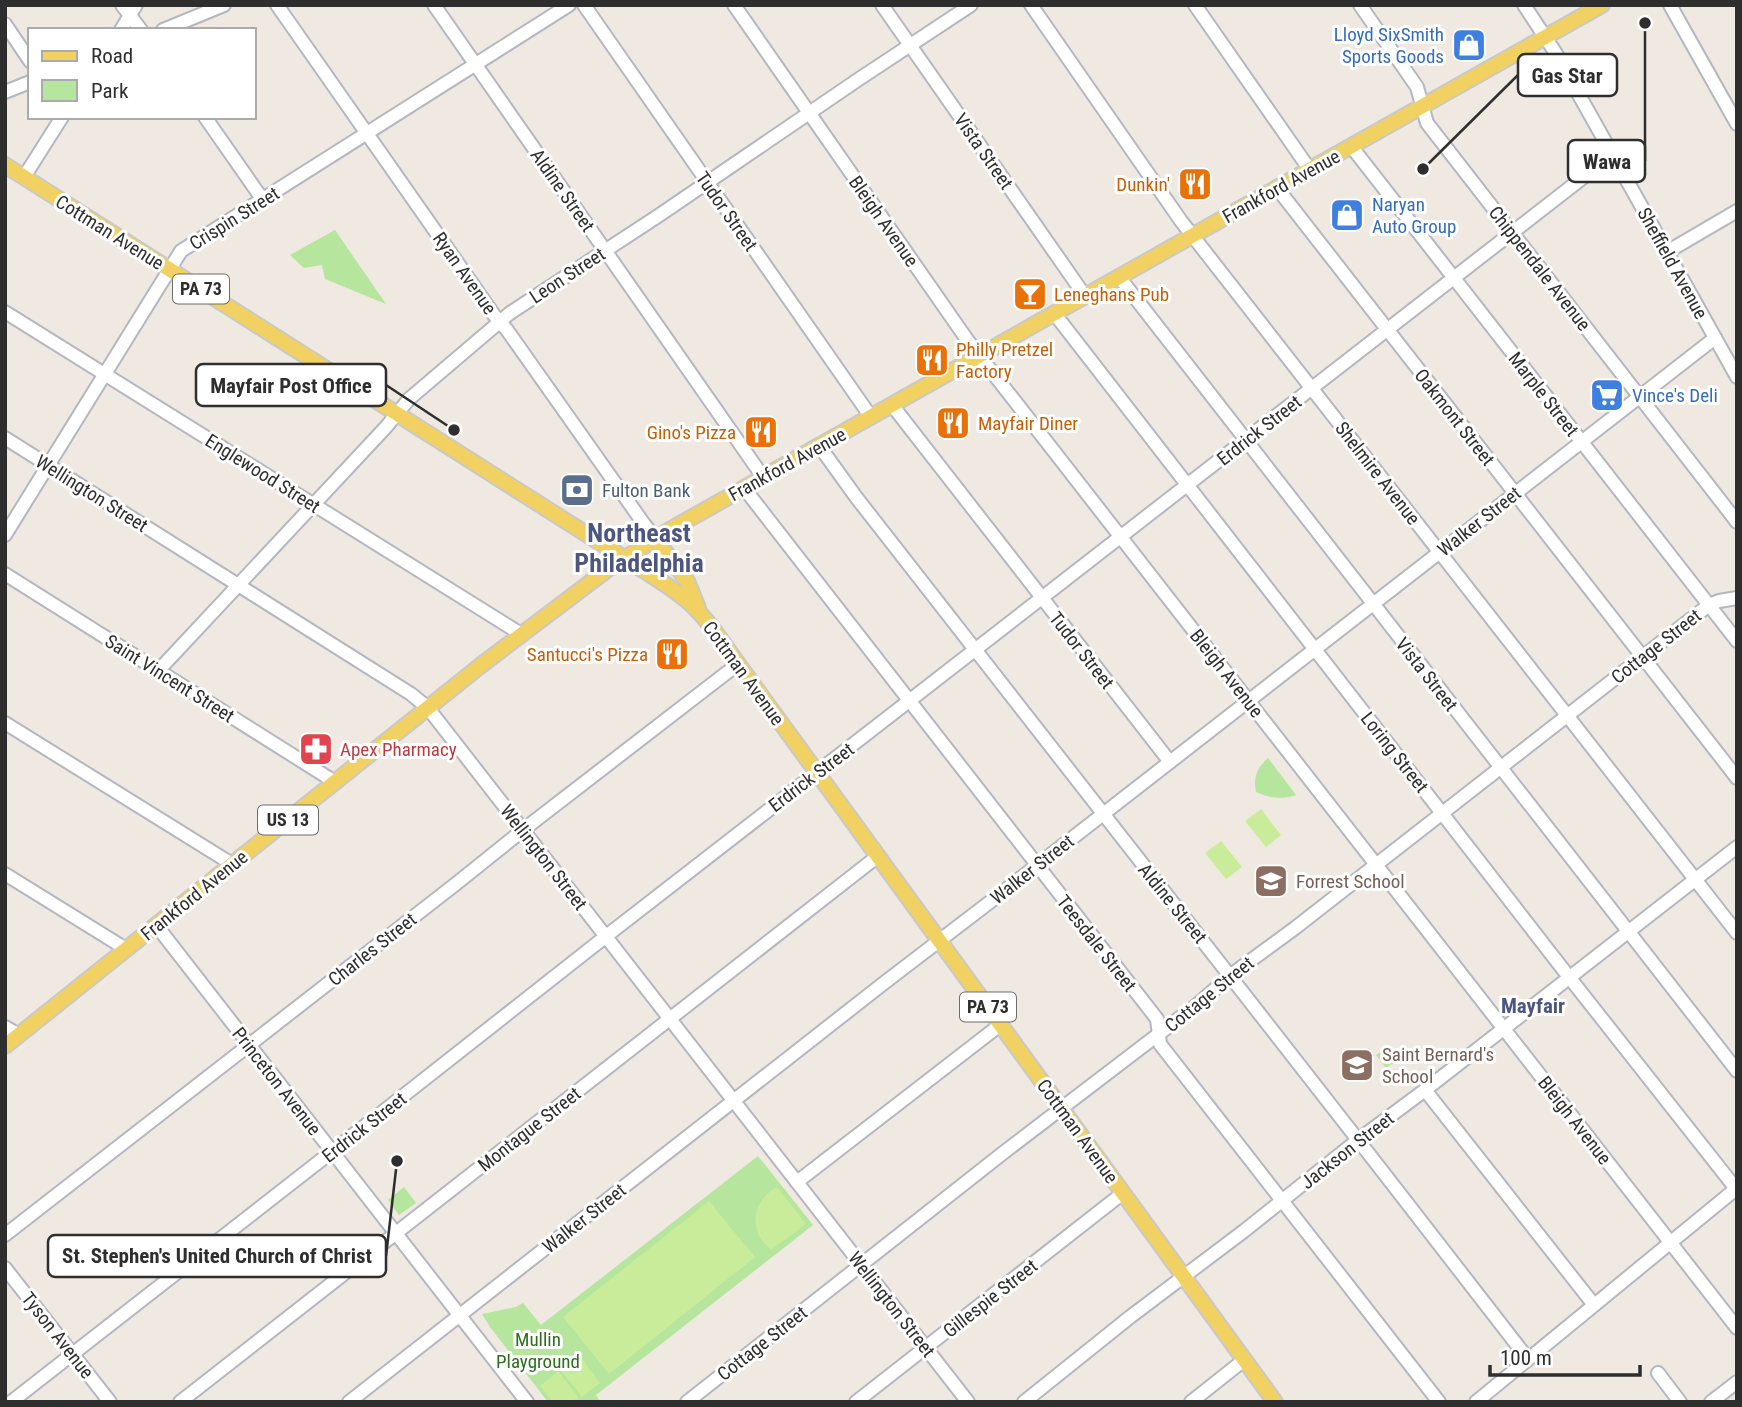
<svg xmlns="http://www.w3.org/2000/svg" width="1742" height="1407" viewBox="0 0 1742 1407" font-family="'Roboto Condensed',sans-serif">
	<rect width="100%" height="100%" fill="#efe9e1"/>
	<g fill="#b6e59e">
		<polygon points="335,230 386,304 325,279 322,265 304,268 290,255"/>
		<path d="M1268,758L1296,795C1281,800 1270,798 1256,792C1253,777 1257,768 1268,758Z"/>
		<polygon points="1386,1048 1396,1061 1386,1068 1376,1055"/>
		<polygon points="758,1156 813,1225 596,1395 599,1400 596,1402 548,1402 490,1327 482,1314 516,1307 523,1303 541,1325"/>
		<polygon points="404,1187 416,1203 399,1215 388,1200"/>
	</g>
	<g fill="#c9ec9a">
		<polygon points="1261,809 1281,835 1266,847 1245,821"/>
		<polygon points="1221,841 1242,867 1226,879 1205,853"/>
		<path d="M777,1187L806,1224L771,1250C748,1232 751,1201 777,1187Z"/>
		<polygon points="709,1201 755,1257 609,1374 563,1317"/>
		<polygon points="579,1355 600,1383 582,1397 560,1369"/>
		<polygon points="558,1371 579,1398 575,1402 553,1402 540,1386"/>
	</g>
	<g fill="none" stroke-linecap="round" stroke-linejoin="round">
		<g stroke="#b4b7c1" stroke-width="16">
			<g id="minor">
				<polyline points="122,5 141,30"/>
				<polyline points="277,5 494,315 507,330 644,524 655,538"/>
				<polyline points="434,5 763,477"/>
				<polyline points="584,5 871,417"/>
				<polyline points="734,5 968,341 1737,1328"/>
				<polyline points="882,5 1085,296"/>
				<polyline points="1031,5 1181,221 1737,933"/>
				<polyline points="1195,5 1310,170"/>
				<polyline points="1360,5 1417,87 1427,123 1737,522"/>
				<polyline points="1524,5 1555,52 1737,377"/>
				<polyline points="1670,5 1737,124"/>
				<polyline points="5,24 30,61"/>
				<polyline points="121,30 136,5"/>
				<polyline points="163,30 224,5"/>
				<polyline points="5,92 30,82"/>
				<polyline points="205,117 263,200"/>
				<polyline points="1351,146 1737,641"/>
				<polyline points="24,177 62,117"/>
				<polyline points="1277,188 1737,778"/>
				<polyline points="1667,252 1737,211"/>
				<polyline points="1119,277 1737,1071"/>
				<polyline points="5,312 521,634"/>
				<polyline points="1054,313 1569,977 1737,1190"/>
				<polyline points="892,405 1170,762"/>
				<polyline points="5,438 411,694 428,708 968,1402"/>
				<path d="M820,447L856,497C1081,784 1305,1071 1528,1359"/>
				<polyline points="744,488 1157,1019 1160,1044 1439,1402"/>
				<polyline points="5,535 181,251 569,5"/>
				<polyline points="5,574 335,782"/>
				<polyline points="158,671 386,427 409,399 510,313 658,216 859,79 971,5"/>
				<polyline points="5,723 232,864"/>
				<polyline points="5,874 126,949"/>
				<polyline points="156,925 527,1402"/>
				<polyline points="5,1027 19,1035"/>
				<polyline points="1425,1090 1594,1305"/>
				<polyline points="797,1182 1000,1025"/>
				<polyline points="5,1235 457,883 523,830 738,664"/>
				<polyline points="5,1268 110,1402"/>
				<polyline points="1658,1373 1680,1402"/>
				<polyline points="11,1402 375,1118 605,937 1612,155"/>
				<polyline points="180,1402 878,856"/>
				<polyline points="349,1402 884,983 999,895 1715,338"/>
				<polyline points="687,1402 1003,1153 1198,1004 1231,975 1295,928 1709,605 1719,601 1737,598"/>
				<polyline points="856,1402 1123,1193"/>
				<polyline points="1024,1402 1130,1317 1244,1231 1358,1140 1425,1090 1737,847"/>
				<polyline points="1191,1402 1244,1360"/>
				<polyline points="1476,1402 1737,1188"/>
				<polyline points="1711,1402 1737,1382"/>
			</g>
		</g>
		<g stroke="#c9c9c9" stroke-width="18">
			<g id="major">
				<path d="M5,165L643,570C657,579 672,588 685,599C707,617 722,642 738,664L1275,1402"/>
				<polyline points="655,538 687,581 698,608"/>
				<polyline points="5,1046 480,666 608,569 666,532 1602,5"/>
			</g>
		</g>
		<use href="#minor" stroke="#fff" stroke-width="12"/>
		<use href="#major" stroke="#f2d163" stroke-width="14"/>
	</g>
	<defs>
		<g id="shop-square" transform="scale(1.75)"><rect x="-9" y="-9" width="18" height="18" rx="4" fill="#3f7fe0" stroke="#fff"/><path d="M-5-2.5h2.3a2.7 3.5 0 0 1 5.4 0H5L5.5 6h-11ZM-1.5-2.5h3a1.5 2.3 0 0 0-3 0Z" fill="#fff"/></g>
		<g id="restaurant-square" transform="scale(1.75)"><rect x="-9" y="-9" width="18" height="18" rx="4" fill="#e8710a" stroke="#fff"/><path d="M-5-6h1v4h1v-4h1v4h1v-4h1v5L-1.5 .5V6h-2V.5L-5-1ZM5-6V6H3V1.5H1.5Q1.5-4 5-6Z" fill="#fff"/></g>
		<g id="bar-square" transform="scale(1.75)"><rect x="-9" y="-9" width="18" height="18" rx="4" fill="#e8710a" stroke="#fff"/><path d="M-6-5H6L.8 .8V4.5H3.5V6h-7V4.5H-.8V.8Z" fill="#fff"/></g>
		<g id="supermarket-square" transform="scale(1.75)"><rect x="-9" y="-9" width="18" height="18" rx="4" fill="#3f7fe0" stroke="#fff"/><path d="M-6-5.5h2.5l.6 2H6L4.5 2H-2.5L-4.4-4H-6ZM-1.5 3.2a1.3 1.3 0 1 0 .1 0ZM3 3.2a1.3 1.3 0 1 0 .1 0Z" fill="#fff"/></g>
		<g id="bank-square" transform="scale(1.75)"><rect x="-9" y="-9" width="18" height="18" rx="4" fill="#5c6f8a" stroke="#fff"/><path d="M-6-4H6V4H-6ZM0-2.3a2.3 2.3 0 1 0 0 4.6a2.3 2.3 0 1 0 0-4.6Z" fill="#fff"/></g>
		<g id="pharmacy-square" transform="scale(1.75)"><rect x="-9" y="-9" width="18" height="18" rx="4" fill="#e0444e" stroke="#fff"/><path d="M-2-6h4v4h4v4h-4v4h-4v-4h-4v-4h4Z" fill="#fff"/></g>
		<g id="school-square" transform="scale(1.75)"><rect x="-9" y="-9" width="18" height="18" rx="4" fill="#8d6e63" stroke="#fff"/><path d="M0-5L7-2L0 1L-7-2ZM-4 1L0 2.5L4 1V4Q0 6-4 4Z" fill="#fff"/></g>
	</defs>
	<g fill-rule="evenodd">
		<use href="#shop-square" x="1469" y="45"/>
		<use href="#restaurant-square" x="1195" y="184"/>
		<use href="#shop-square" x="1347" y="215"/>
		<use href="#bar-square" x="1030" y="294"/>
		<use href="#restaurant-square" x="932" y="360"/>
		<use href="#supermarket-square" x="1607" y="395"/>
		<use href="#restaurant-square" x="953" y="423"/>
		<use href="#restaurant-square" x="761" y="432"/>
		<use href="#bank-square" x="577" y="490"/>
		<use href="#restaurant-square" x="672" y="654"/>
		<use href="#pharmacy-square" x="316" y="749"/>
		<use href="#school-square" x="1271" y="881"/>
		<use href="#school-square" x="1357" y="1065"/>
	</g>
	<g text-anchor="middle" stroke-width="6" stroke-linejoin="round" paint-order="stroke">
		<g fill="#fff" stroke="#6d6d6d" stroke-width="2">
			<rect x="173" y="274.5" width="56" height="29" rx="5"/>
			<rect x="258" y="805.5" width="60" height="29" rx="5"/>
			<rect x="960" y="992.5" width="56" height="29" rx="5"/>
		</g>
		<g font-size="18" font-weight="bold" fill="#2e2e2e">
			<text x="201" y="295">PA 73</text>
			<text x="288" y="826">US 13</text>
			<text x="988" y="1013">PA 73</text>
		</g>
		<g font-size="19" fill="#366cbe" stroke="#fff" text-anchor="start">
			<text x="1444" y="41" text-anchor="end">Lloyd SixSmith<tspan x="1444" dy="22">Sports Goods</tspan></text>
			<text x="1372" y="211">Naryan<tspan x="1372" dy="22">Auto Group</tspan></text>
			<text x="1632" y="402">Vince's Deli</text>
		</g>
		<g font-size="19" fill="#2e2e2e" stroke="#fff">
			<text transform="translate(984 151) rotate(55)" y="7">Vista Street</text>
			<text transform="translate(1281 186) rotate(-29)" y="7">Frankford Avenue</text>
			<text transform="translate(563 190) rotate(55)" y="7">Aldine Street</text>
			<text transform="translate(727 211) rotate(55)" y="7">Tudor Street</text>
			<text transform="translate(234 218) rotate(-32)" y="7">Crispin Street</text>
			<text transform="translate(884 221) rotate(55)" y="7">Bleigh Avenue</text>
			<text transform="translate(110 232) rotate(32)" y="7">Cottman Avenue</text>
			<text transform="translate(1673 263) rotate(61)" y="7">Sheffield Avenue</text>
			<text transform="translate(1540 268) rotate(52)" y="7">Chippendale Avenue</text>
			<text transform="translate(465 273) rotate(55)" y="7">Ryan Avenue</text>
			<text transform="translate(567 275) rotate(-33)" y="7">Leon Street</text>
			<text transform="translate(1544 394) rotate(52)" y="7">Marple Street</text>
			<text transform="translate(1455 417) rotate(52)" y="7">Oakmont Street</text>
			<text transform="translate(1259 430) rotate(-38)" y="7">Erdrick Street</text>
			<text transform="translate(787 464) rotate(-29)" y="7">Frankford Avenue</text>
			<text transform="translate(263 473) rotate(32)" y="7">Englewood Street</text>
			<text transform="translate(1378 473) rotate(52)" y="7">Shelmire Avenue</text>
			<text transform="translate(92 493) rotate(32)" y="7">Wellington Street</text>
			<text transform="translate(1479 521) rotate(-38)" y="7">Walker Street</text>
			<text transform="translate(1656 646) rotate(-38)" y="7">Cottage Street</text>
			<text transform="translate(1082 650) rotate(52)" y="7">Tudor Street</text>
			<text transform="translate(744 673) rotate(54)" y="7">Cottman Avenue</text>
			<text transform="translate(1227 673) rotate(52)" y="7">Bleigh Avenue</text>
			<text transform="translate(1427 674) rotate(52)" y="7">Vista Street</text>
			<text transform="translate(170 678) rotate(32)" y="7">Saint Vincent Street</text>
			<text transform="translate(1395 752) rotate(52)" y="7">Loring Street</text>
			<text transform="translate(811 777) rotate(-37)" y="7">Erdrick Street</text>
			<text transform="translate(544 857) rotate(52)" y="7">Wellington Street</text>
			<text transform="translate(1032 869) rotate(-38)" y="7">Walker Street</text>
			<text transform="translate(194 895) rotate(-39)" y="7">Frankford Avenue</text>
			<text transform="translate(1173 903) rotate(51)" y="7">Aldine Street</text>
			<text transform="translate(1097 943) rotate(52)" y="7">Teesdale Street</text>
			<text transform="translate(372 949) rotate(-38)" y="7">Charles Street</text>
			<text transform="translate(1209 994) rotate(-39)" y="7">Cottage Street</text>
			<text transform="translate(277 1081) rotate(52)" y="7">Princeton Avenue</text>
			<text transform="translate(1575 1120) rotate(52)" y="7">Bleigh Avenue</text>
			<text transform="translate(364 1127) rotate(-38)" y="7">Erdrick Street</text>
			<text transform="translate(529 1129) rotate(-38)" y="7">Montague Street</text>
			<text transform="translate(1078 1131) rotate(54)" y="7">Cottman Avenue</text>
			<text transform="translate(1347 1150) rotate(-38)" y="7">Jackson Street</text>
			<text transform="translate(584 1218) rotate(-38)" y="7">Walker Street</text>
			<text transform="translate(990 1298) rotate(-38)" y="7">Gillespie Street</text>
			<text transform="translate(892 1304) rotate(52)" y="7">Wellington Street</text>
			<text transform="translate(58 1335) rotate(52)" y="7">Tyson Avenue</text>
			<text transform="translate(762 1343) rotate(-38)" y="7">Cottage Street</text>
		</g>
		<g font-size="19" fill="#c56008" stroke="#fff" text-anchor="end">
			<text x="1170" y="191">Dunkin'</text>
			<text x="1054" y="301" text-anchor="start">Leneghans Pub</text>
			<text x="956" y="356" text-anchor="start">Philly Pretzel<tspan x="956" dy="22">Factory</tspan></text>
			<text x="978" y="430" text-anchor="start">Mayfair Diner</text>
			<text x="736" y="439">Gino's Pizza</text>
			<text x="648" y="661">Santucci's Pizza</text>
		</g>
		<g font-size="19" fill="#4e5e75" stroke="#fff" text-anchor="start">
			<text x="602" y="497">Fulton Bank</text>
		</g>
		<g font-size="19" fill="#be3a42" stroke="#fff" text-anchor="start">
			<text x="340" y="756">Apex Pharmacy</text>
		</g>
		<g font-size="19" fill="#785e54" stroke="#fff" text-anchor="start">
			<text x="1296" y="888">Forrest School</text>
			<text x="1382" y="1061">Saint Bernard's<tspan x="1382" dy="22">School</tspan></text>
		</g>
		<g font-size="19" fill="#2c6e1b" stroke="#fff">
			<text x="538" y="1346">Mullin<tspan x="538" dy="22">Playground</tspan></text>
		</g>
		<g font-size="21" font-weight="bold" fill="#4d5680" stroke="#fff">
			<text x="1533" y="1013">Mayfair</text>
		</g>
		<g font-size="26" font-weight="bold" fill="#4d5680" stroke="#fff">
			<text x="639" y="542">Northeast<tspan x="639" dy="30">Philadelphia</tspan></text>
		</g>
	</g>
	<path fill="none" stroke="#2e2e2e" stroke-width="2.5" d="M1423 169L1518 75M1645 23L1645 161M454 430L386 385M397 1161L386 1256"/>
	<g fill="#2e2e2e" stroke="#fff" stroke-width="2.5">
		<circle cx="1423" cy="169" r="7"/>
		<circle cx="1645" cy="23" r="7"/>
		<circle cx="454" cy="430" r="7"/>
		<circle cx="397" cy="1161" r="7"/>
	</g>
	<g fill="#fff" stroke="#2e2e2e" stroke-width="2.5">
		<rect x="1518" y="54" width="99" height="42" rx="7"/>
		<rect x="1568" y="140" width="77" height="42" rx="7"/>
		<rect x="196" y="364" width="190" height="42" rx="7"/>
		<rect x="48" y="1235" width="338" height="42" rx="7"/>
	</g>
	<g font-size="21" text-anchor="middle" font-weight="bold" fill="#2e2e2e">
		<text x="1567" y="83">Gas Star</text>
		<text x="1607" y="169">Wawa</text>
		<text x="291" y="393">Mayfair Post Office</text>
		<text x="217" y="1263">St. Stephen's United Church of Christ</text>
	</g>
	<rect width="1742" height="1407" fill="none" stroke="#2e2e2e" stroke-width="14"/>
	<rect x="28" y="28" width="228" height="91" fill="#ffffff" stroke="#ababab" stroke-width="2"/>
	<rect x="42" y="51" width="35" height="10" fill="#f2d163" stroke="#ababab" stroke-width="2"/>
	<text x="91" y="63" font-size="21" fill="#2e2e2e">Road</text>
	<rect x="42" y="80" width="35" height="21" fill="#b6e59e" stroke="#ababab" stroke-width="2"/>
	<text x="91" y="98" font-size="21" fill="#2e2e2e">Park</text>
	<path d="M1490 1365v10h150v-10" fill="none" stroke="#2e2e2e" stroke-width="3.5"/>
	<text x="1500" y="1365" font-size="21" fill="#2e2e2e" stroke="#ffffff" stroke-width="5" paint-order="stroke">100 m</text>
</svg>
